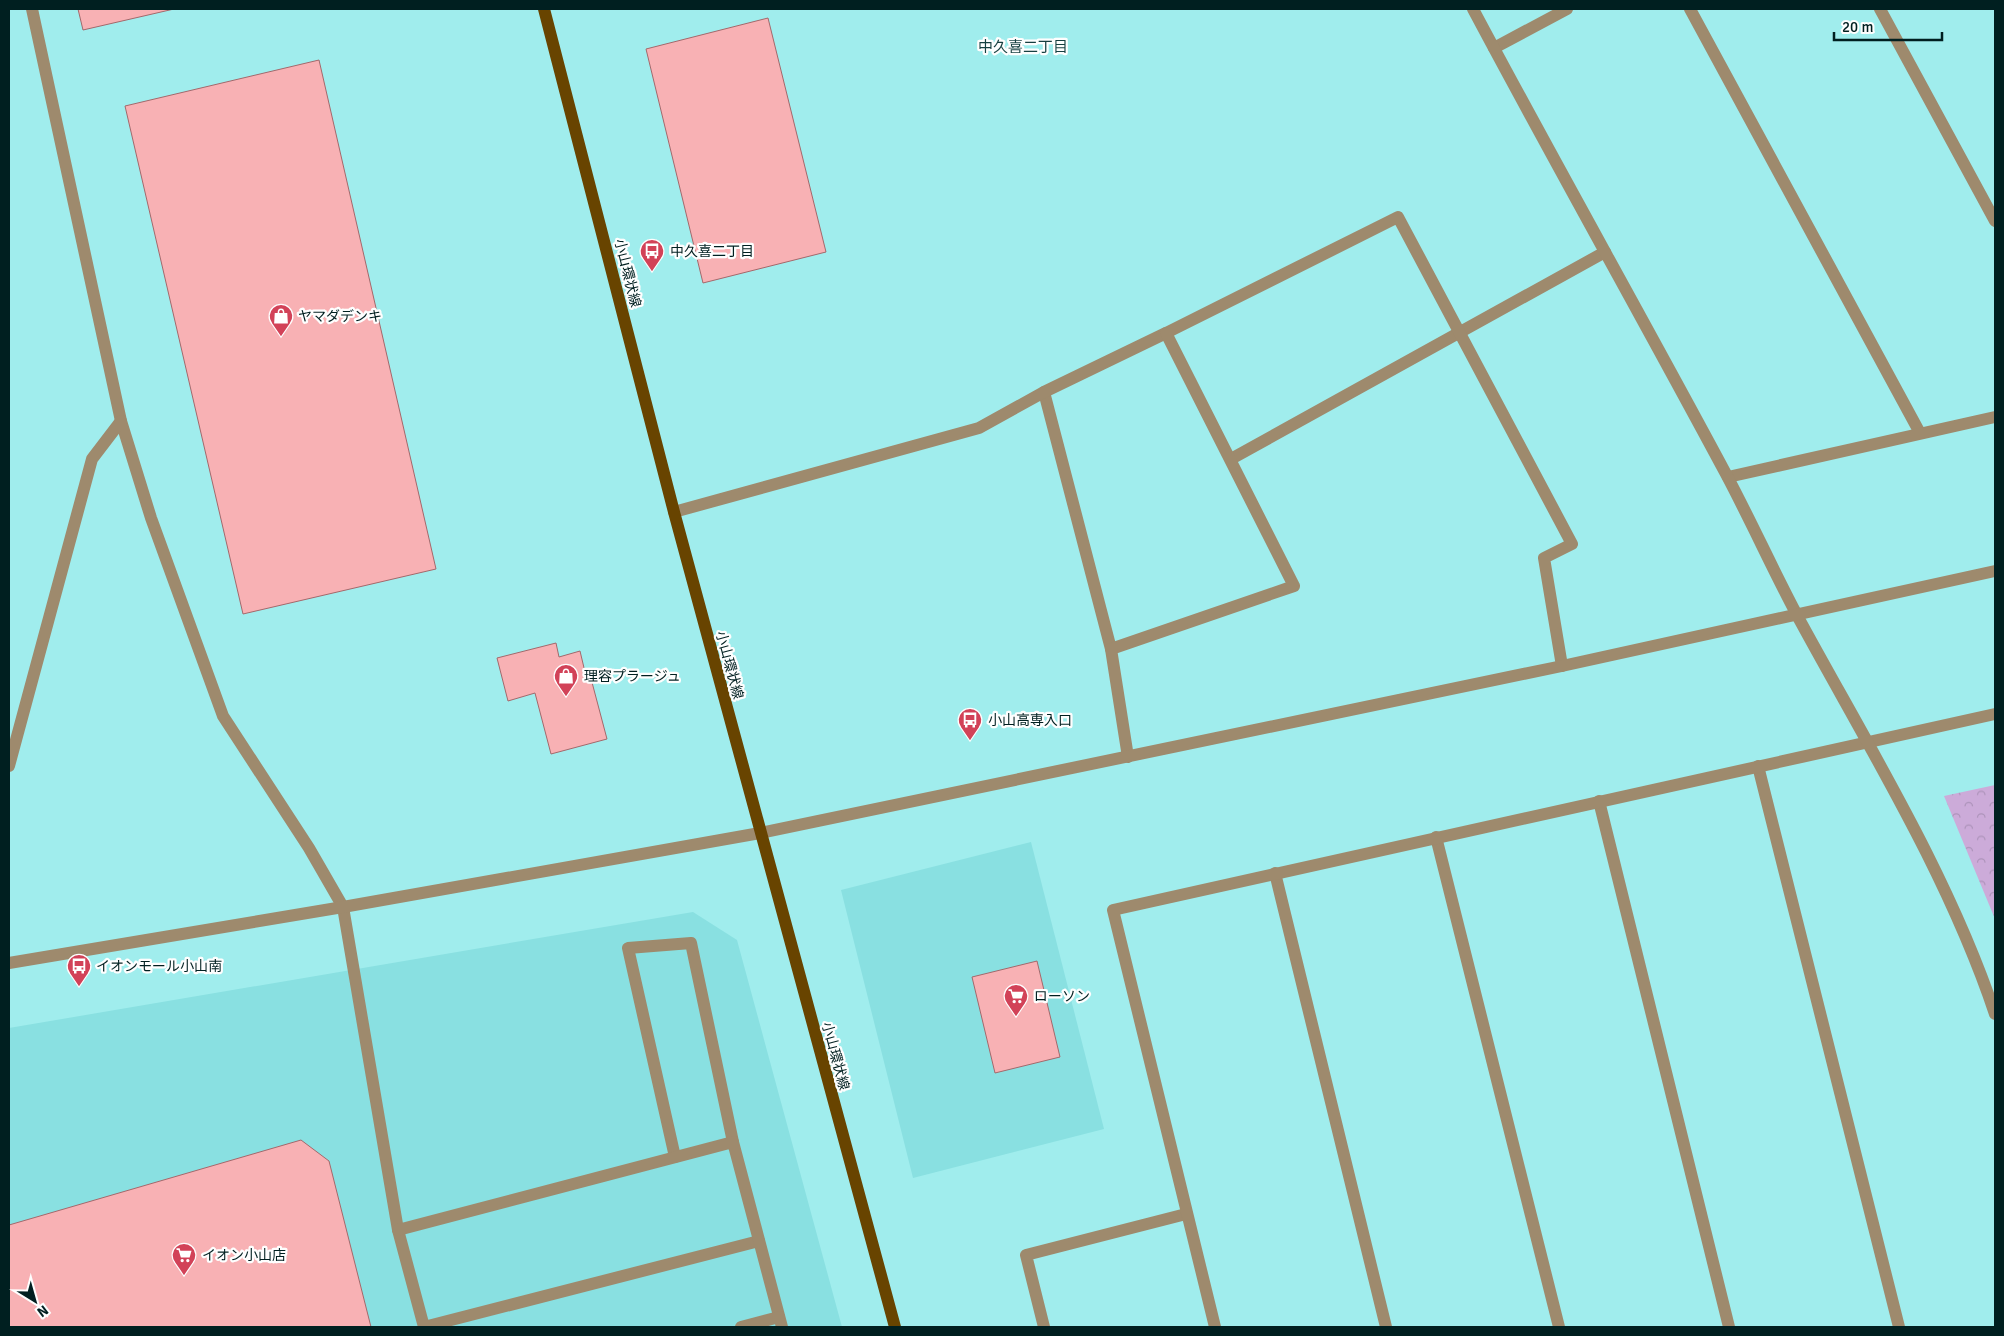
<svg xmlns="http://www.w3.org/2000/svg" width="2004" height="1336" viewBox="0 0 2004 1336" font-family="Signika,'Noto Sans JP',sans-serif">
	<defs>
		<pattern id="park-crowns" width="20" height="18" patternUnits="userSpaceOnUse" patternTransform="scale(1.25)"><rect width="20" height="18" fill="#ccabd9"/><path d="M2 6a3 3 0 1 1 6 0M12 15a3 3 0 1 1 6 0" fill="none" stroke="#ad93ba"/></pattern>
	</defs>
	<rect width="100%" height="100%" fill="#a0eded"/>
	<g fill="#89e0e1">
		<polygon points="1031,842 1104,1129 913,1178 841,890"/>
		<polygon points="693,912 737,940 842,1327 9,1327 9,1028"/>
	</g>
	<polygon fill="url(#park-crowns)" points="1995,785 1995,919 1944,796"/>
	<g fill="#f8b1b4" stroke="#a3686b">
		<polygon points="78,9 174,9 83,30"/>
		<polygon points="768,18 826,252 703,283 646,49"/>
		<polygon points="319,60 436,569 243,614 125,106"/>
		<polygon points="556,643 559,657 580,651 585,672 589,671 607,739 551,754 535,693 508,701 497,658"/>
		<polygon points="1037,961 1060,1057 995,1073 972,977"/>
		<polygon points="301,1140 329,1161 371,1327 9,1327 9,1225"/>
	</g>
	<g fill="none" stroke-linecap="round" stroke-linejoin="round">
		<g stroke="#9e8a6d" stroke-width="12">
			<polyline points="1044,392 1111,649"/>
			<polyline points="1231,459 1605,252"/>
			<polyline points="674,512 979,428 1044,392 1166,333"/>
			<polyline points="1128,757 1111,649 1294,586 1166,333 1398,217 1572,544 1544,558 1562,666"/>
			<polyline points="343,907 398,1230 424,1327 759,1241"/>
			<polyline points="675,1157 628,948 691,943 733,1142"/>
			<polyline points="398,1230 733,1142 782,1327"/>
			<polyline points="741,1327 779,1317"/>
		</g>
		<g stroke="#9e8a6d" stroke-width="12">
			<polyline points="32,9 121,421 151,518 223,716 309,848 343,907"/>
			<polyline points="1690,9 1920,433"/>
			<polyline points="1880,9 1995,221"/>
			<polyline points="1494,48 1567,9"/>
			<polyline points="1728,477 1995,417"/>
			<polyline points="9,766 92,459 121,421"/>
			<polyline points="1758,766 1899,1327"/>
			<polyline points="1599,801 1729,1327"/>
			<polyline points="1436,837 1559,1327"/>
			<polyline points="1275,873 1386,1327"/>
			<polyline points="1044,1327 1026,1255 1186,1214"/>
			<polyline points="1215,1327 1113,910 1995,714"/>
		</g>
		<g stroke="#9e8a6d" stroke-width="12">
			<path d="M1473,9C1556,165 1643,319 1726,474C1751,521 1773,570 1798,617C1868,746 1948,874 1995,1014"/>
			<polyline points="9,963 343,907 760,833 1562,666 1995,571"/>
		</g>
		<polyline stroke="#684400" stroke-width="12" points="544,9 674,512 895,1327"/>
	</g>
	<defs>
		<g id="bus-pin" transform="scale(1.25)"><path d="M0 17L-7.5 6A9.5 9.5 0 1 1 7.5 6Z" fill="#d24258" stroke="#fefefe"/><path d="M-5-6H5V4H4V6H2V4H-2V6H-4V4H-5ZM-3.5-4V0h7V-4ZM-3.5 1.2v1.5H-2V1.2ZM2 1.2v1.5H3.5V1.2Z" fill="#fff"/></g>
		<g id="shop-pin" transform="scale(1.25)"><path d="M0 17L-7.5 6A9.5 9.5 0 1 1 7.5 6Z" fill="#d24258" stroke="#fefefe"/><path d="M-5-2.5h2.3a2.7 3.5 0 0 1 5.4 0H5L5.5 6h-11ZM-1.5-2.5h3a1.5 2.3 0 0 0-3 0Z" fill="#fff"/></g>
		<g id="supermarket-pin" transform="scale(1.25)"><path d="M0 17L-7.5 6A9.5 9.5 0 1 1 7.5 6Z" fill="#d24258" stroke="#fefefe"/><path d="M-6-5.5h2.5l.6 2H6L4.5 2H-2.5L-4.4-4H-6ZM-1.5 3.2a1.3 1.3 0 1 0 .1 0ZM3 3.2a1.3 1.3 0 1 0 .1 0Z" fill="#fff"/></g>
	</defs>
	<g fill-rule="evenodd">
		<use href="#bus-pin" x="652" y="251"/>
		<use href="#shop-pin" x="281" y="316"/>
		<use href="#shop-pin" x="566" y="676"/>
		<use href="#bus-pin" x="970" y="720"/>
		<use href="#bus-pin" x="79" y="966"/>
		<use href="#supermarket-pin" x="1016" y="996"/>
		<use href="#supermarket-pin" x="184" y="1255"/>
	</g>
	<g text-anchor="middle" stroke-width="4.5" stroke-linejoin="round" paint-order="stroke">
		<g font-size="14" fill="#001f20" stroke="#fefefe" text-anchor="start">
			<text x="670" y="256">中久喜二丁目</text>
			<text x="298" y="321">ヤマダデンキ</text>
			<text x="584" y="681">理容プラージュ</text>
			<text x="988" y="725">小山高専入口</text>
			<text x="96" y="971">イオンモール小山南</text>
			<text x="1034" y="1001">ローソン</text>
			<text x="202" y="1260">イオン小山店</text>
		</g>
		<g font-size="14" fill="#001f20" stroke="#fefefe">
			<text transform="translate(628 273) rotate(76)" y="5">小山環状線</text>
			<text transform="translate(730 665) rotate(75)" y="5">小山環状線</text>
			<text transform="translate(836 1056) rotate(75)" y="5">小山環状線</text>
		</g>
		<g font-size="15" fill="#163f40" stroke="#fefefe">
			<text x="1023" y="52">中久喜二丁目</text>
		</g>
	</g>
	<rect width="2004" height="1336" fill="none" stroke="#001f20" stroke-width="20"/>
	<g transform="translate(35 1301) rotate(143)" stroke="#fefefe" stroke-width="4" paint-order="stroke">
	<path d="M0-4L9 19L0 12L-9 19Z" fill="#001f20"/>
	<text y="-8" font-size="14" font-weight="bold" text-anchor="middle" fill="#001f20">N</text>
	</g>
	<path d="M1834 32v8h108v-8" fill="none" stroke="#001f20" stroke-width="2.5"/>
	<text x="1842" y="32" font-size="15" fill="#001f20" stroke="#fefefe" stroke-width="4" paint-order="stroke">20 m</text>
</svg>
